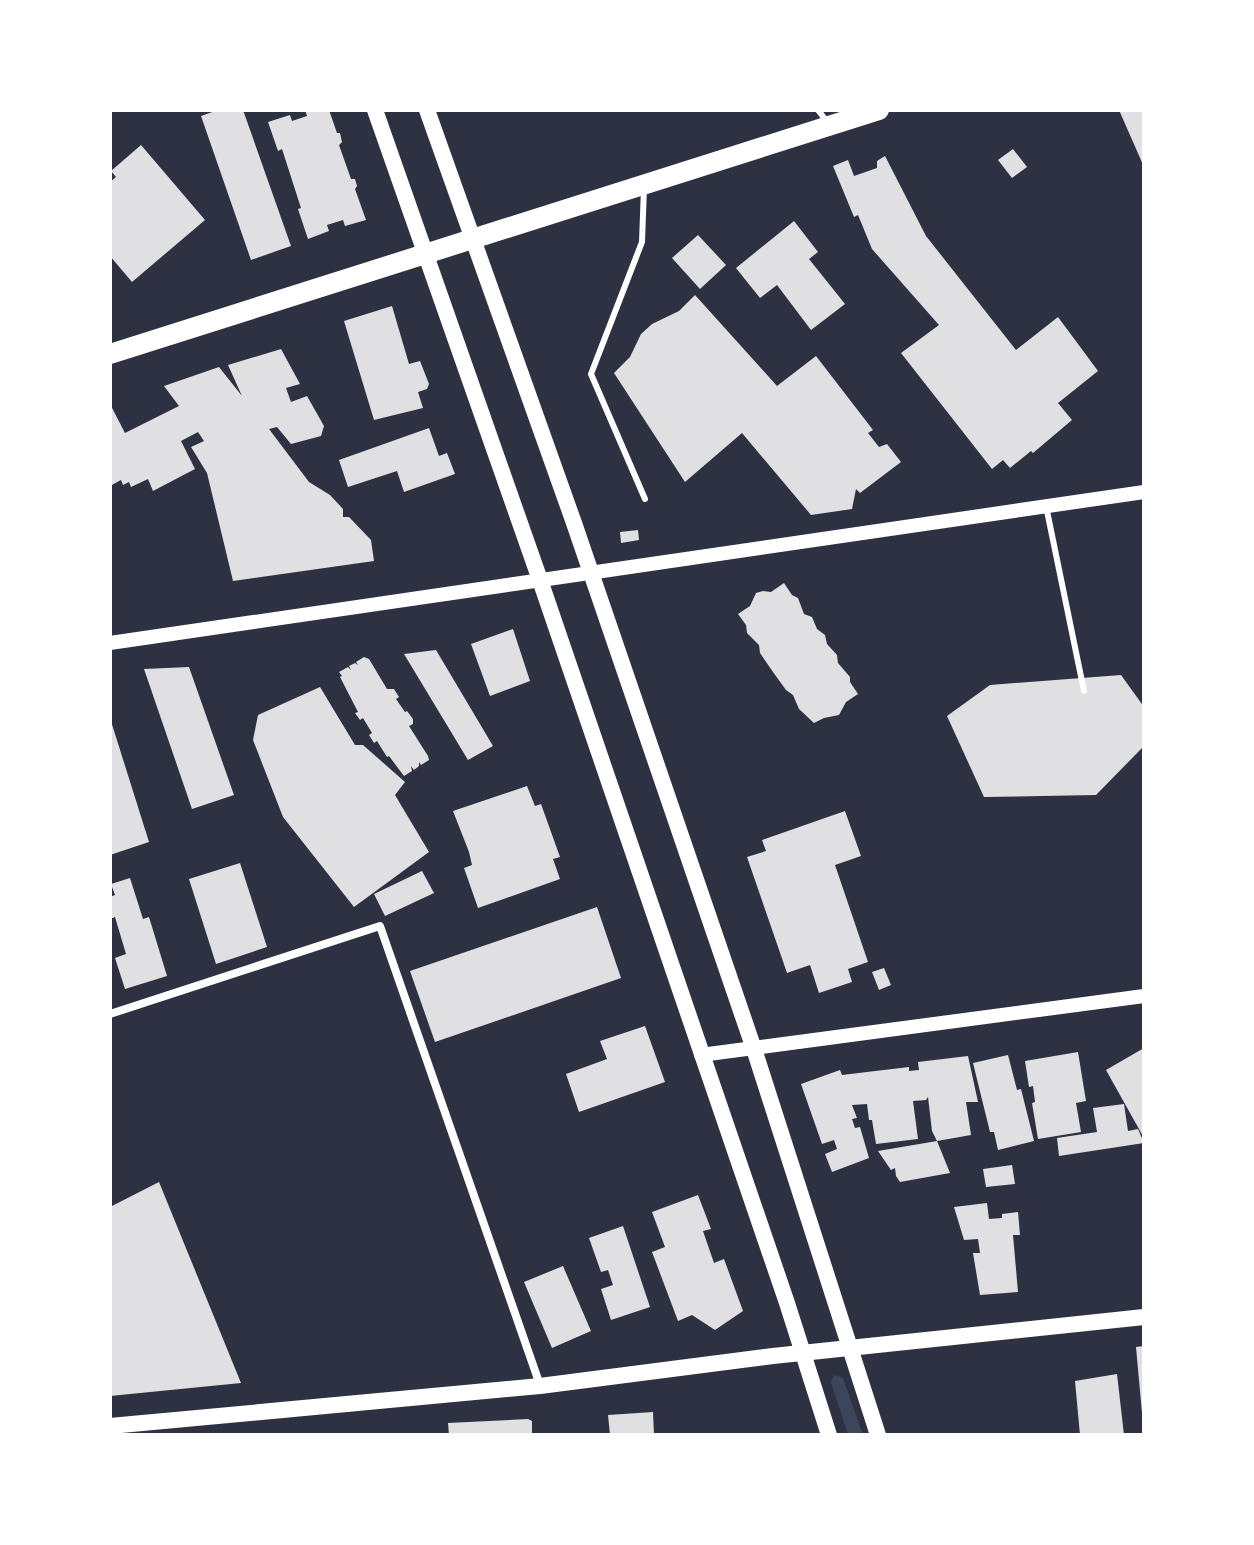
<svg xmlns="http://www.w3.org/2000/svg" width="1254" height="1545" viewBox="0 0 1254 1545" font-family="'Work Sans',sans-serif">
	<rect width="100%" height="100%" fill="#2d3142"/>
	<polygon fill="#3c4559" points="834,1375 843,1378 863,1435 848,1435 831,1382"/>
	<g fill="#e0e0e3">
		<polygon points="218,110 243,110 291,246 251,260 201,116"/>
		<polygon points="305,110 329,110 337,133 340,133 342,142 339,145 351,179 355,179 357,186 355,189 366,220 345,226 343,220 327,225 329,231 308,239 298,209 301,208 282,149 278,151 268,122 290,115 292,121 307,116"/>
		<polygon points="1119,110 1144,110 1144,167"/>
		<polygon points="141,145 205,220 132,282 110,256 110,182 116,177 111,171"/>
		<polygon points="1013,149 1027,167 1012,178 998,160"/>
		<polygon points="885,156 926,236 1016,350 1058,317 1098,371 1058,403 1072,420 1033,453 1031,451 1010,468 1003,460 992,469 901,353 939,325 872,249 858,215 854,217 833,166 848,160 854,176 877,168 877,161"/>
		<polygon points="794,221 818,252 809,259 845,304 811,330 777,285 760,298 736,268"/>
		<polygon points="698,235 726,265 700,289 672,258"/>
		<polygon points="695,295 777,386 816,356 873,430 868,433 879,447 887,444 901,462 860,493 856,489 852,509 811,515 742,433 685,482 614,373 630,357 641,334 652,324 679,311"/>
		<polygon points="392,306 409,364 420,361 429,384 427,389 418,392 423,408 374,420 344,321"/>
		<polygon points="281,349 300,384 286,388 291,402 307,396 324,426 321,436 291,444 277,427 269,429 309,482 330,495 343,509 343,517 349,517 371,540 374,561 233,581 207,473 191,447 204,441 198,432 181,441 195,469 153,491 148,479 131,487 129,482 123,485 121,480 110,486 110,404 125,433 179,406 164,386 219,367 242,396 228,365"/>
		<polygon points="429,428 439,456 447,453 455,474 404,492 397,471 348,487 339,460"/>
		<polygon points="638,530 639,540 621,543 620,532"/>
		<polygon points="784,583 792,595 798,598 804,614 812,617 817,629 825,635 827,644 837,655 838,663 850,677 850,682 858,694 846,702 839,715 824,718 814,723 799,709 793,695 786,690 773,672 760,653 759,645 747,633 746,625 738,614 750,606 756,593 763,591 771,592"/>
		<polygon points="513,629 530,681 490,696 471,644"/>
		<polygon points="436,650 493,746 468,760 404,654"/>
		<polygon points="364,657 369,659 387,689 394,689 399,697 396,699 405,712 407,711 413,719 413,724 409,726 428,756 429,760 421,765 419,762 419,766 414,770 411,766 412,771 404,776 389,756 387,757 377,741 374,743 369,735 372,733 363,718 360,720 355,713 358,712 340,677 342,676 339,672 348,667 351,670 349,666 355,663 358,665 356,662"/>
		<polygon points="189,667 234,795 192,809 144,669"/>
		<polygon points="1121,675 1144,707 1144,746 1096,795 984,797 947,716 990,685"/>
		<polygon points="320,687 355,745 363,745 405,782 395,795 429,852 354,907 283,817 253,740 258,715"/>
		<polygon points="110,718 149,842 110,855"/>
		<polygon points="527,786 535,806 541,804 560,857 553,859 560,879 478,908 464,868 472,865 469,852 453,811"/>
		<polygon points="845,811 861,856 835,865 868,962 848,969 852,982 819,993 810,965 787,973 747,857 766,851 762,840"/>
		<polygon points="240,863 267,947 216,964 189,879"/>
		<polygon points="422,871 434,893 385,916 374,894"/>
		<polygon points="130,878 143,919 149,917 167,976 125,989 115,958 126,954 115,917 110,919 110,897 115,895 111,884"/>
		<polygon points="597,907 621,978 435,1042 410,971"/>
		<polygon points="884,968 891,985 879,990 872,972"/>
		<polygon points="645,1026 665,1082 579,1112 566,1074 607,1059 600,1041"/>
		<polygon points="1144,1048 1144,1138 1106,1070"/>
		<polygon points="1078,1052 1086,1101 1076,1103 1081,1132 1038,1139 1032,1103 1035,1102 1033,1086 1029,1087 1025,1061"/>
		<polygon points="1008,1055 1017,1090 1021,1089 1034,1141 998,1150 994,1132 990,1132 973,1063"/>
		<polygon points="968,1056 978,1102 966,1102 971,1135 937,1141 932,1131 928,1097 926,1100 913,1101 918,1139 876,1144 872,1120 869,1120 867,1104 852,1105 857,1118 852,1119 855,1128 860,1127 869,1158 832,1172 825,1154 837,1149 834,1140 822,1144 801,1084 840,1070 842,1075 909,1067 909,1071 919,1070 918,1062"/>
		<polygon points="1124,1104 1128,1131 1138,1129 1144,1143 1059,1156 1057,1138 1097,1132 1093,1108"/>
		<polygon points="937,1141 950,1173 900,1182 896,1176 895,1168 891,1170 878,1151"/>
		<polygon points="1012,1165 1015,1184 986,1187 983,1169"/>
		<polygon points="159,1182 241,1383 110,1396 110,1207"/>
		<polygon points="698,1195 711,1229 703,1231 714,1263 724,1259 743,1311 715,1330 692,1315 678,1321 652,1252 665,1247 652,1212"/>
		<polygon points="987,1203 989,1219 1002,1218 1002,1214 1018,1212 1020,1235 1013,1235 1018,1292 980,1295 973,1253 980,1253 978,1239 964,1240 954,1207"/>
		<polygon points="623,1226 650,1307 611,1320 601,1289 613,1285 608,1270 601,1272 589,1238"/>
		<polygon points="563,1266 591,1331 552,1348 524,1282"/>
		<polygon points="1144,1346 1144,1413 1142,1413 1136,1347"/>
		<polygon points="1117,1374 1124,1435 1080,1435 1075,1381"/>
		<polygon points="653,1412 654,1435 610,1435 608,1415"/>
		<polygon points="528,1419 532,1421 532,1435 449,1435 448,1423"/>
	</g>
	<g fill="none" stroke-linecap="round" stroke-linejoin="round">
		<g stroke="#fff" stroke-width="6">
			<polyline points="818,110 828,123"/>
			<polyline points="644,187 642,242 591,374 645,499"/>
			<polyline points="1046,506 1084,691"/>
		</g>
		<polyline stroke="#fff" stroke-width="8" points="110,1014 380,926 540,1385"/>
		<g stroke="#fff" stroke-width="14">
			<polyline points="110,643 1144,492"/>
			<polyline points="701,1055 1144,996"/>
		</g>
		<g stroke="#fff" stroke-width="16">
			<polyline points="375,110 540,580 787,1303 829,1435"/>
			<polyline points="427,110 574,523 754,1049 878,1435"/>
			<polyline points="110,1426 540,1386 773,1356 1144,1317"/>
		</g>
		<polyline stroke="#fff" stroke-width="20" points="110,354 879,110"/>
	</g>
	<rect width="1254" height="1545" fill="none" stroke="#ffffff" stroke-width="224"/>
</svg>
